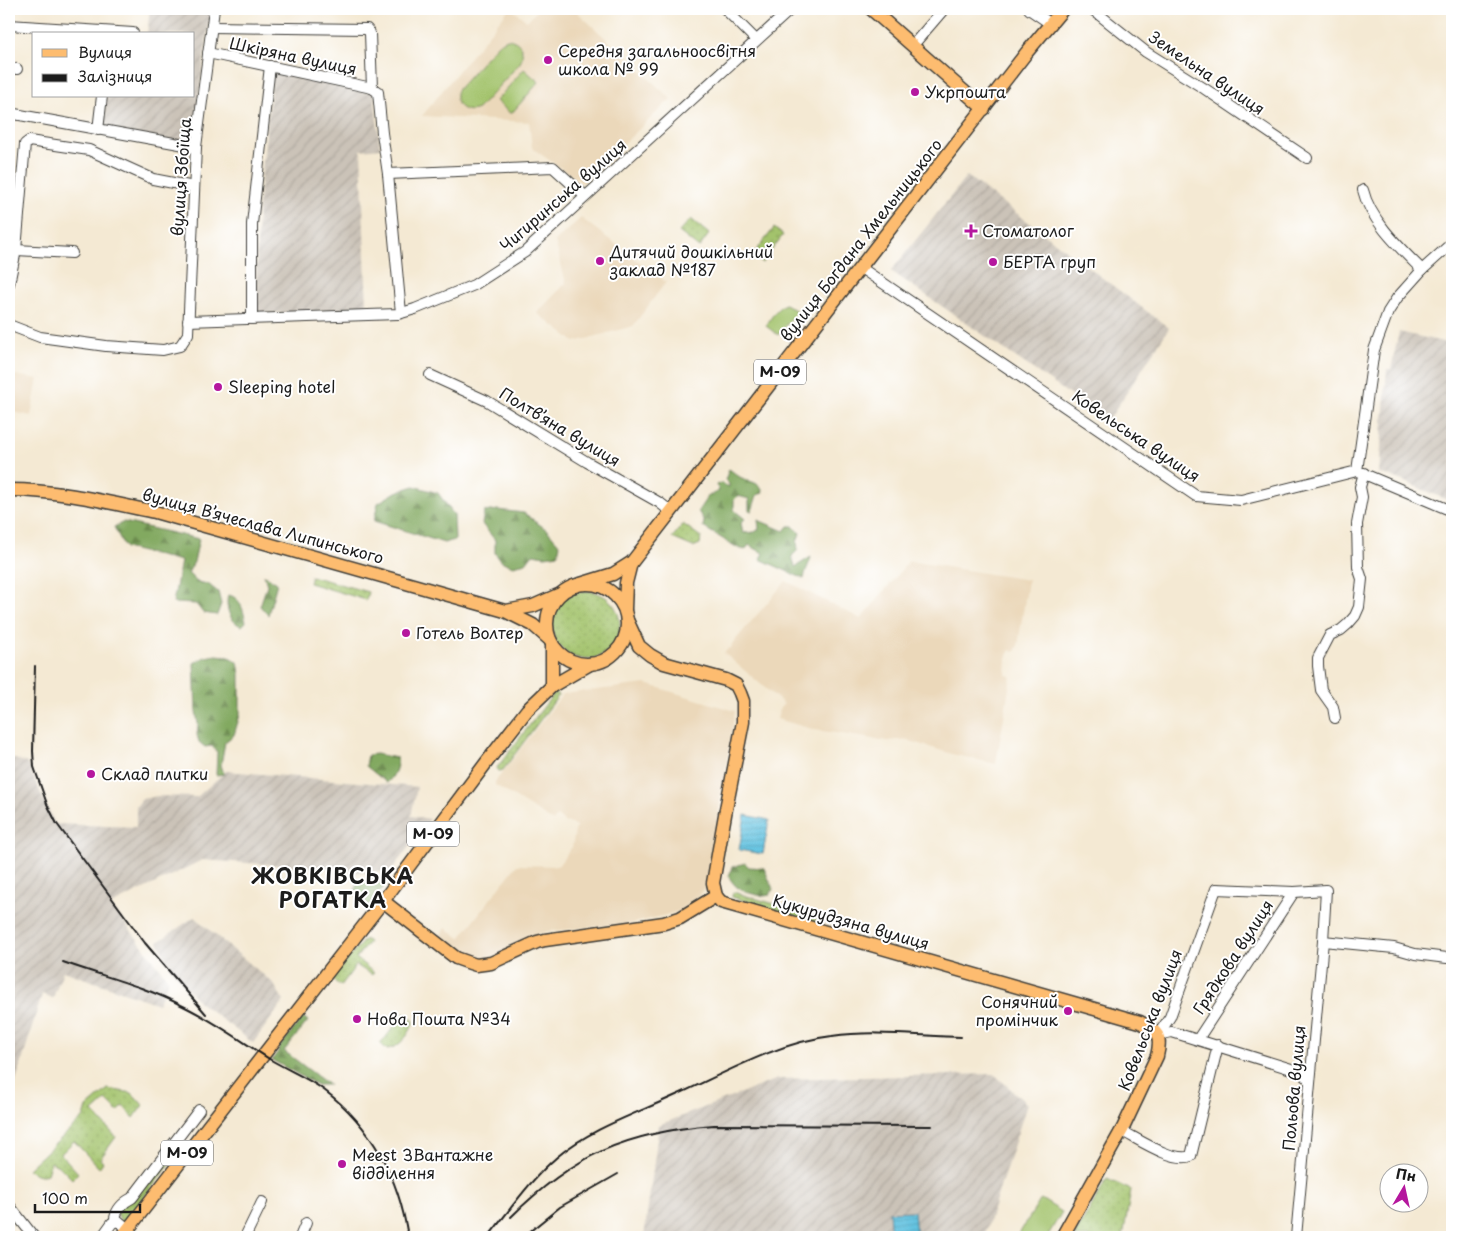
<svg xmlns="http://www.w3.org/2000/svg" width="1461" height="1246" viewBox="0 0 1461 1246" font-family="'Playpen Sans',sans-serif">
	<defs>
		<pattern id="industrial-furrows" width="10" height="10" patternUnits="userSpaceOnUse" patternTransform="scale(1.25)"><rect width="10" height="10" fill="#cbc3b8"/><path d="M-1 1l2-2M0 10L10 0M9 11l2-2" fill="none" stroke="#aea79e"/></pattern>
		<pattern id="grass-dots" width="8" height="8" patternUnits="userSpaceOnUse" patternTransform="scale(1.25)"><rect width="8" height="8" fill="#a3c36c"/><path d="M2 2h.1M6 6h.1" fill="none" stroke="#8ca75d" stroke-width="1.8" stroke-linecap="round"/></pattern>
		<pattern id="forest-firs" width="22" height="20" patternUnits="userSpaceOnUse" patternTransform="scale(1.25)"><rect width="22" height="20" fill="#82a960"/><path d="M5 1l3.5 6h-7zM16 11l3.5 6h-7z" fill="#6a894e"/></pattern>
		<pattern id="water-rules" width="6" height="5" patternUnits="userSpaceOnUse" patternTransform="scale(1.25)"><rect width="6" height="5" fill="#63c3e1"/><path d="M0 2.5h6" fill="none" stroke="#55a7c0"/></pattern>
	</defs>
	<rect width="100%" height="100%" fill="#fff"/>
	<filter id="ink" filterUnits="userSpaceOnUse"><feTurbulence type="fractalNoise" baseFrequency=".02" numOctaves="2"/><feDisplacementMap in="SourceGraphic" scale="10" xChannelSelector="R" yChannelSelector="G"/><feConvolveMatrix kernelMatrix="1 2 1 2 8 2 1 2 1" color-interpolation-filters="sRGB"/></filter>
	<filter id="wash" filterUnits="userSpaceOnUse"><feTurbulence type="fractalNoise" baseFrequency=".0096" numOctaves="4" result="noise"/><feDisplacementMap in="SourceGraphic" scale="20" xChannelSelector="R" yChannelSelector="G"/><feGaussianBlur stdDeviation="1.12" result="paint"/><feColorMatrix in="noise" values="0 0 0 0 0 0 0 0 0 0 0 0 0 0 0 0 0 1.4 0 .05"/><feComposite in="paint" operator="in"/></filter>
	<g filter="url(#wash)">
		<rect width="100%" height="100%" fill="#f4e9d3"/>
		<g fill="#ebd8ba">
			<polygon points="509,9 512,9 527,21 539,9 574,9 671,99 582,183 532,148 529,122 422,116"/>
			<polygon points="581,218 666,282 633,326 575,342 537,313 566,283 555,241"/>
			<polygon points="9,374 38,379 31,416 9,411"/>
			<polygon points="909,561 1028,580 1018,645 1015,652 1010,650 1007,655 1006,675 1011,676 996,764 952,754 910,741 898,740 887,741 816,730 777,719 780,708 784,704 724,653 729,648 731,649 732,644 786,581 861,619"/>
			<polygon points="646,684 735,711 707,884 692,908 635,923 549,931 538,934 497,957 480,958 466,955 440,936 446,928 460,938 517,865 558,866 572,847 576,826 567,822 566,823 557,816 553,821 495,785 495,782 563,694"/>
		</g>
		<g fill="url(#industrial-furrows)">
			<polygon points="150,9 211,9 192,145 102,129 107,96 194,96 194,34 147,34"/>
			<polygon points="273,71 374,92 380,148 361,150 367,309 255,314 258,207"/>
			<polygon points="967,176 1169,328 1108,421 891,271"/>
			<polygon points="1399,332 1452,344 1452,502 1391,476 1379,474 1387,369 1391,369"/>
			<polygon points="9,757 27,763 55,824 136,827 136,807 142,799 158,796 197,797 226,771 417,787 411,816 430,819 389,873 376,871 371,873 337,871 337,869 202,860 111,905 169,980 158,1004 63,971 53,998 42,994 9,1105"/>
			<polygon points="194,917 273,983 284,1001 253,1043 199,1002 171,969 158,942"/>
			<polygon points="994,1074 1027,1104 984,1237 644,1237 659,1125 778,1079"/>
		</g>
		<g fill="url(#grass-dots)" stroke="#607044">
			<polygon points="691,219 709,234 699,248 679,232"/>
			<polygon points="774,228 783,235 762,263 753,255"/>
			<polygon points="683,524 701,537 700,544 693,547 672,538"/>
			<polygon points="311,576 368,592 366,600 309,583"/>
			<circle cx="586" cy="625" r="34"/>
			<polygon points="555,692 559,695 503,770 498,771 496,769"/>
			<polygon points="733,892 816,916 815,922 732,897"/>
			<polygon points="365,939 369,942 356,958 374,973 372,975 356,965 341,986 331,979"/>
			<path d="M404,1013L414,1021C411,1033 399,1049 386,1049L380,1043L386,1037Z"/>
			<path d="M108,1089L132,1093L143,1105L134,1118L123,1106L118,1112L106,1100L93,1112L116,1137L100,1159L103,1162L99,1168L74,1141L61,1154L78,1173L72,1179L60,1167L51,1162L47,1174C40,1177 33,1173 28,1169L84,1117L87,1107Z"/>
			<polygon points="167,1154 174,1159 122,1225 117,1212"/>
			<polygon points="1107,1179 1131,1190 1123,1237 1074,1237"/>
		</g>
		<g fill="url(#forest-firs)" stroke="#4f623e">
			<path d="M729,469C734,472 738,477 744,479C753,483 760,482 763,493L757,495L752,511L749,510V499L738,496L734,500V510L745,519L741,523L743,533L755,532L759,529L758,520L784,531L788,526H793L800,533L797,542L798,550L792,556L795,567L811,557C809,565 805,571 804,579L760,559L763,553L749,545L745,550L738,548L703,527L704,521L698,511L708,496L719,491L717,485L721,483L729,487V484L725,480Z"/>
			<polygon points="414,486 438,493 454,515 455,540 444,543 374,521 378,503 396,492"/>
			<polygon points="498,510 524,513 547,530 560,545 558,554 545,556 533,554 526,563 513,566 501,561 495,553 495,540 482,524 484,512"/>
			<polygon points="124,522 199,539 194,562 188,573 197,582 208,584 218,592 221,604 217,615 203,613 196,604 173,603 181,561 125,548 114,527"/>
			<polygon points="264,575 277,583 268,615 260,606 267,585"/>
			<path d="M228,595C241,597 243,610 246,622L242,626C229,622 225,606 228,595Z"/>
			<polygon points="216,655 227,656 238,662 240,674 240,715 234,735 225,742 221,765 224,774 216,775 217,752 212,746 205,747 199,742 197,735 198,724 196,711 194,663 205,657"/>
			<path d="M376,754L397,758C398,768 394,776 387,783L366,766L368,755Z"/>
			<path d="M745,863L749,867L764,868L773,889L770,895C761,897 745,893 737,887C734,885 731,880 729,877L732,867Z"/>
			<polygon points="370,878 376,879 377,882 382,884 383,888 370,905 362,902 355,894 357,882 365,882 367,879"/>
			<polygon points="303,1017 308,1021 284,1051 329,1085 317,1085 272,1060 279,1050 278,1049"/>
		</g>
		<g fill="#a3c36c" stroke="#607044">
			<path d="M507,39C520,40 526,51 520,63L478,109C464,115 452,104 457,90L498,44Z"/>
			<polygon points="524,69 539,82 511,114 496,101"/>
			<path d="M785,304L797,311L778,335L766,326C771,318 776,308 785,304Z"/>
			<polygon points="1041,1199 1062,1212 1047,1237 1017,1237"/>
		</g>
		<g fill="url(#water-rules)" stroke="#40707e">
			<polygon points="745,815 769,820 763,854 739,850"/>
			<polygon points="914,1211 916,1237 891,1237 889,1212"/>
		</g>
	</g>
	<g filter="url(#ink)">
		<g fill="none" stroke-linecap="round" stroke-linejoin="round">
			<g stroke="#3c3b37" stroke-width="12">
				<g id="minor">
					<polyline points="725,9 756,40"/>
					<polyline points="1029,9 1051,24"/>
					<polyline points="1092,9 1146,52 1205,89 1307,158"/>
					<polyline points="9,25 133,33"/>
					<polyline points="212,27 367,29 370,33 372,88"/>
					<polyline points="913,45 944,9"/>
					<polyline points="208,53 372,88 378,92 382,133 388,174 401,313"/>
					<polyline points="9,68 17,69"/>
					<polyline points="9,113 196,147"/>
					<polyline points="98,130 102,96"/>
					<polyline points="388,174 553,167 585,196"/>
					<path d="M1363,190C1370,220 1400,248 1422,270"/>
					<polyline points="9,247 16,250 72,253"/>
					<polyline points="861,268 1196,496 1241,500 1357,471 1452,511"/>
					<polyline points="9,284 16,250 25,144 29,141 89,150 153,179 194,187"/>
					<polyline points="252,319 252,224 270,66"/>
					<polyline points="188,321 398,314 415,309 474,285 525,252 791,9"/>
					<polyline points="9,325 40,337 106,346 163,350 180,346 188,334 196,147 214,9"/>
					<polyline points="430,375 487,401 587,462 660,503 670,511"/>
					<polyline points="1357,471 1374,350 1388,312 1397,298 1422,270 1452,243"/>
					<polyline points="1335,718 1333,707 1321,690 1318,666 1318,658 1330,635 1341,630 1348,624 1355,616 1359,607 1362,579 1358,567 1357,524 1362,497 1360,487 1364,473"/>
					<polyline points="1323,941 1394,948 1415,954 1447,958"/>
					<polyline points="1158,1035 1170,1017 1216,889 1294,892 1326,890 1323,941 1296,1237"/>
					<polyline points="1158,1035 1172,1032 1301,1072 1310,1080"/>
					<polyline points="1198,1039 1294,892"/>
					<path d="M1122,1131C1138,1139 1173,1163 1191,1156L1218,1045"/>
					<polyline points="9,1205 34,1237"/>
					<path d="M128,1229L115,1218C117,1208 124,1202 132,1198L199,1110"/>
					<polyline points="102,1237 112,1223 118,1221"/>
					<polyline points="245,1237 262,1202"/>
					<polyline points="300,1237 306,1223"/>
				</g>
			</g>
			<g stroke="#3c3b37" stroke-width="15">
				<g id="major">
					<polyline points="871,9 984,109"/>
					<path d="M9,490C58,490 107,502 155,512L505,611L533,625L550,640"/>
					<circle cx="587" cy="624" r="40"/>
					<polyline points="574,586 613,574 632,562 1027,52 1063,9"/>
					<polyline points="625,609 626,583 631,563"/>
					<polyline points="506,611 533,606 558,595"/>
					<path d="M627,620L639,646L650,655L664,663L726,680L736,685L740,693L743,701V722L726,809L713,883L716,896L721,902L1140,1022C1158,1031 1162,1036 1157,1056L1123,1128L1062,1237"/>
					<polyline points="552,686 552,644"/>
					<polyline points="383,901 456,958 470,963 476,965 491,963 537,942 545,940 664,923 680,918 716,896"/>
					<polyline points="122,1237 383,901 486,763 527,710 552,686 590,664"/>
				</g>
			</g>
			<use href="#minor" stroke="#fff" stroke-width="10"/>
			<use href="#major" stroke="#fdbc6f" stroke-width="12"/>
			<g stroke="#1c1c1c" stroke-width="2">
				<polyline points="35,666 33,751 34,767 47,804 57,824 145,943 206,1014"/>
				<path d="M63,962C102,976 144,986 181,1005C213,1020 241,1041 271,1060C288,1070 308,1078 324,1090C372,1126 399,1178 408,1237"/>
				<path d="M511,1217C573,1155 627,1132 714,1125L932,1126"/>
				<path d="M488,1237C510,1210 530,1180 557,1157C590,1129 635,1114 674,1096C723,1074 778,1042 832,1036C874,1030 919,1036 961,1037"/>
				<polyline points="523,1237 560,1207 618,1174"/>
			</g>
		</g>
	</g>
	<g fill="#b5179e" stroke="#fff" stroke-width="2">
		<circle cx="548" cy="60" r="5"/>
		<circle cx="915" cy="92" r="5"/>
		<path d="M968.5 223.5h5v5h5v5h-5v5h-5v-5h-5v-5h5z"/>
		<circle cx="600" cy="261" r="5"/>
		<circle cx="993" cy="262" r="5"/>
		<circle cx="218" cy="387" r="5"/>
		<circle cx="406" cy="633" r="5"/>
		<circle cx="91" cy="774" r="5"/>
		<circle cx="1068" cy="1011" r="5"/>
		<circle cx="357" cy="1019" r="5"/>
		<circle cx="342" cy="1164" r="5"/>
	</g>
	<g text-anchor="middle" stroke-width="4" stroke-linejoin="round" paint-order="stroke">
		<g fill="#fff" stroke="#606060" stroke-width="1">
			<rect x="754" y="359.5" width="52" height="25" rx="4"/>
			<rect x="407" y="821.5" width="52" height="25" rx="4"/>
			<rect x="161" y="1140.5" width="52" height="25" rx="4"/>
		</g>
		<g font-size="15" font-weight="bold" fill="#1c1c1c">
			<text x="780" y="377">М-09</text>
			<text x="433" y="839">М-09</text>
			<text x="187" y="1158">М-09</text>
		</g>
		<g font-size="16" fill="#1c1c1c" stroke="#fff" text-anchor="start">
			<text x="558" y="57">Середня загальноосвітня<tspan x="558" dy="18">школа № 99</tspan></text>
			<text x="925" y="98">Укрпошта</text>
			<text x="982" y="237">Стоматолог</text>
			<text x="610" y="258">Дитячий дошкільний<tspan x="610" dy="18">заклад №187</tspan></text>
			<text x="1003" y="268">БЕРТА груп</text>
			<text x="228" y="393">Sleeping hotel</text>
			<text x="416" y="639">Готель Волтер</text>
			<text x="101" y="780">Склад плитки</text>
			<text x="1058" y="1008" text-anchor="end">Сонячний<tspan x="1058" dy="18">промінчик</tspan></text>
			<text x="367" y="1025">Нова Пошта №34</text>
			<text x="352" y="1161">Meest 3Вантажне<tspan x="352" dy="18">відділення</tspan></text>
		</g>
		<g font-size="16" fill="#1c1c1c" stroke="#fff">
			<text transform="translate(293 56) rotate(12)" y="6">Шкіряна вулиця</text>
			<text transform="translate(1207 73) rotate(34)" y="6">Земельна вулиця</text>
			<text transform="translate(181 177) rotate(-86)" y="6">вулиця Збоїща</text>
			<text transform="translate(563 195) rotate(-41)" y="6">Чигиринська вулиця</text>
			<text transform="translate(861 240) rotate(-52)" y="6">вулиця Богдана Хмельницького</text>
			<text transform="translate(560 427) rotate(31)" y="6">Полтвʼяна вулиця</text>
			<text transform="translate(1136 436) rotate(34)" y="6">Ковельська вулиця</text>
			<text transform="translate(263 526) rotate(15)" y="6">вулиця Вʼячеслава Липинського</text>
			<text transform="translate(851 922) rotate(16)" y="6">Кукурудзяна вулиця</text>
			<text transform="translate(1233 957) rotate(-57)" y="6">Грядкова вулиця</text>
			<text transform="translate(1150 1020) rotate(-69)" y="6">Ковельська вулиця</text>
			<text transform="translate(1294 1088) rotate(-85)" y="6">Польова вулиця</text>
		</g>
		<g font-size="21" font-weight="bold" letter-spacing="1" fill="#1c1c1c" stroke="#fff">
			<text x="333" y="884">ЖОВКІВСЬКА<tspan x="333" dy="24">РОГАТКА</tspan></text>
		</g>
	</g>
	<rect width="1461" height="1246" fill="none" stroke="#fff" stroke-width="30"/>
	<rect x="32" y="32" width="162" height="65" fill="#ffffff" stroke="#a4a4a4"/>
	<rect x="42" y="49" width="25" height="8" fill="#fdbc6f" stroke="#a4a4a4"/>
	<text x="78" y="58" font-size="15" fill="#1c1c1c">Вулиця</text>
	<rect x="42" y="74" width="25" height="8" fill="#1c1c1c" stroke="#a4a4a4"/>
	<text x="78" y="82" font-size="15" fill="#1c1c1c">Залізниця</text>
	<g transform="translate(1404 1188) rotate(9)"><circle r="24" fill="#ffffff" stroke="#a4a4a4"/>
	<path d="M0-4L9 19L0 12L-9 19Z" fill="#b5179e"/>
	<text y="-8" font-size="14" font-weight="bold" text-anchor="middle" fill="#1c1c1c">Пн</text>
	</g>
	<path d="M35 1204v8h105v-8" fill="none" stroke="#1c1c1c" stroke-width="2.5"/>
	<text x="42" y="1204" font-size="15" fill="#1c1c1c" stroke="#ffffff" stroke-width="4" paint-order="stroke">100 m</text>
</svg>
